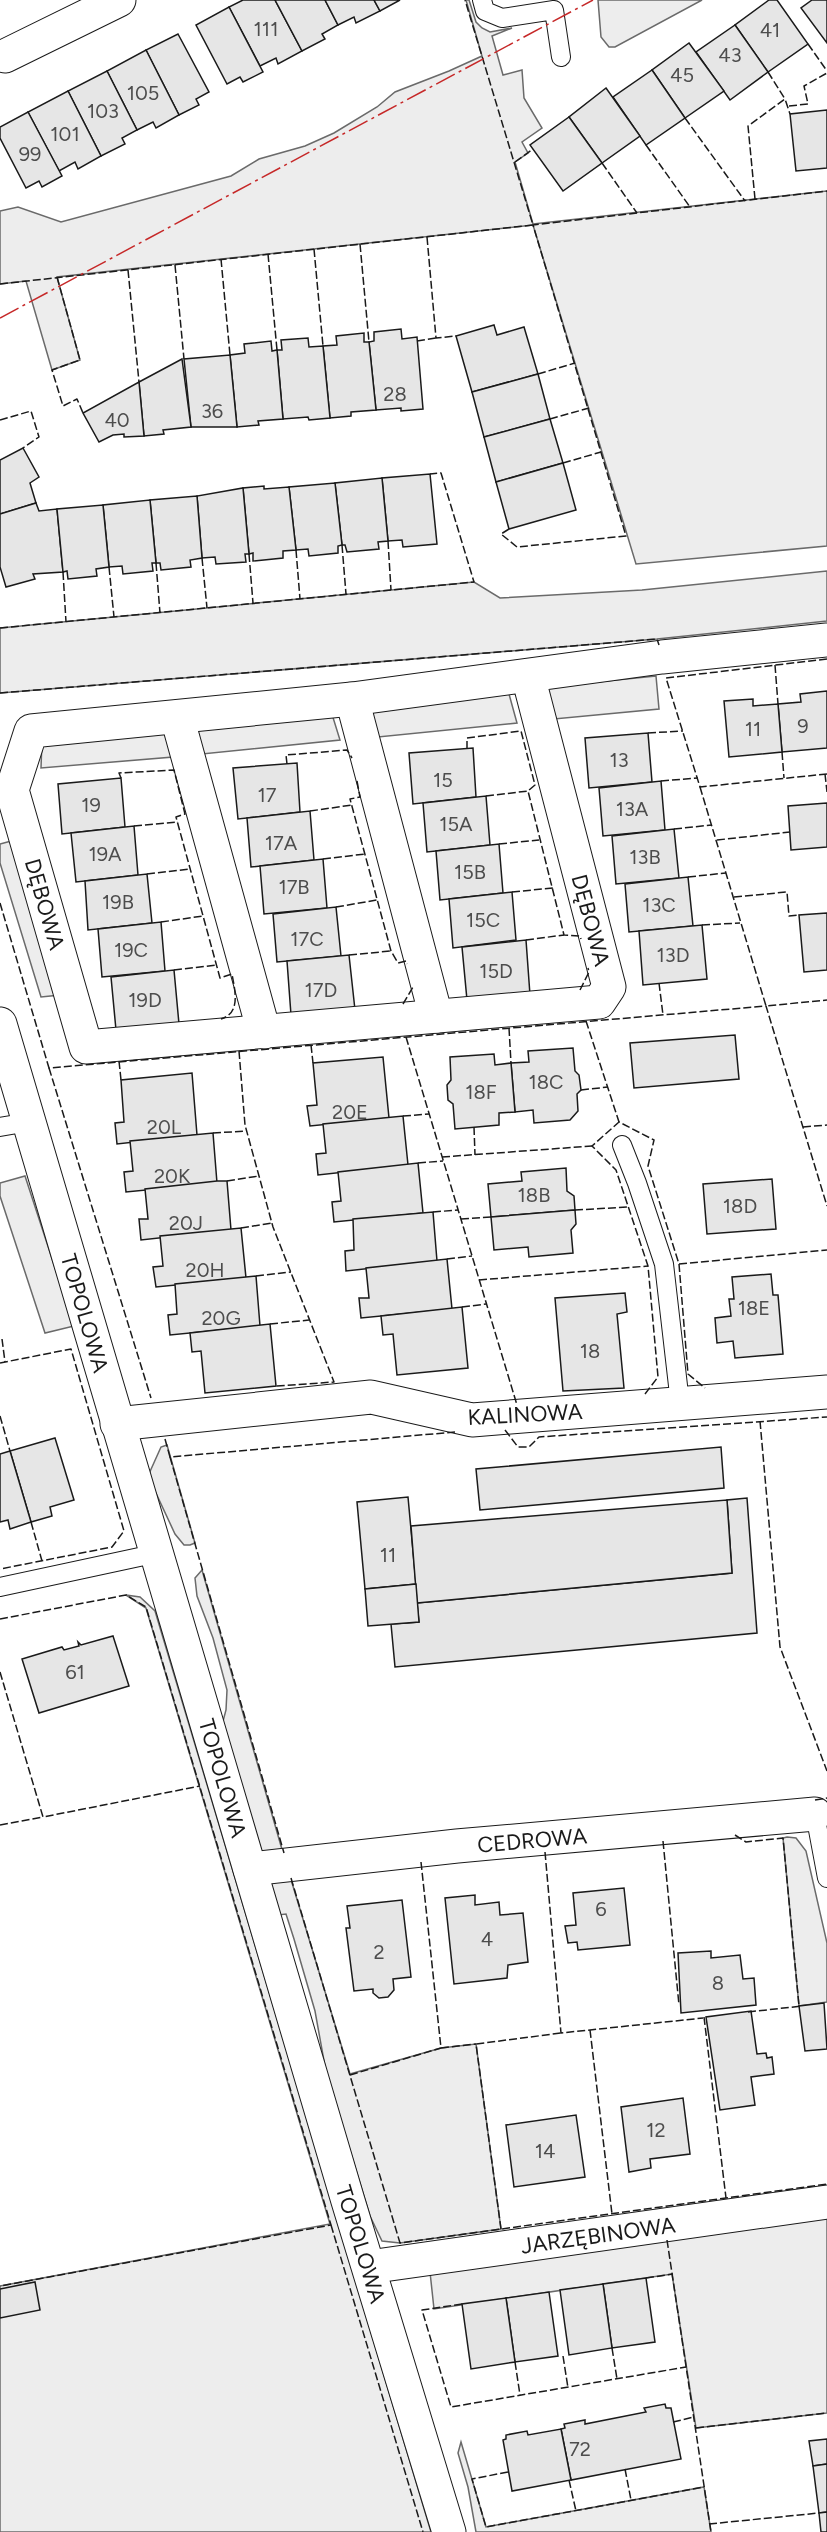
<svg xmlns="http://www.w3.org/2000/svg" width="827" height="2532" viewBox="0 0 827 2532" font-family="Figtree,sans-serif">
	<rect width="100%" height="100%" fill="#fff"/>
	<g fill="#ededed" stroke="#6a6a6a" stroke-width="1.5">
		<polygon points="466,0 469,0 476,22 482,28 490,32 512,28 492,36 503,75 522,70 524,98 542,128 522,142 528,153 515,162 533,224 827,191 827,546 636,564 533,225 57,277 80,360 52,370 26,281 0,284 0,211 18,207 61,222 231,176 259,159 305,146 334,133 377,107 395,92 449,71 482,56"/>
		<polygon points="598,0 702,0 615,47 609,47 601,37"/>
		<polygon points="827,571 827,621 657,639 0,693 0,628 474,582 500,598 642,590"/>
		<polygon points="656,676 659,709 554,719 547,687"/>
		<polygon points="509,694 517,723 378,737 370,708"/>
		<polygon points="331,711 340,740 202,754 194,724"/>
		<polygon points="166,729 173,757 41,768 42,740"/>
		<polygon points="15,840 60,995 41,997 0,863 0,844"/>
		<polygon points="25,1176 74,1326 45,1333 0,1196 0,1183"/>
		<polygon points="167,1445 195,1543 190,1545 184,1545 175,1534 148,1476 161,1447"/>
		<polygon points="202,1570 283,1853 263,1856 222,1725 226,1710 227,1690 213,1638 197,1596 195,1578"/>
		<polygon points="126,1595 140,1597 155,1611 431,2532 0,2532 0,2286 330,2224 146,1608"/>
		<polygon points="787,1837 796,1838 806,1851 827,1943 827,2002 799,2006 783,1838"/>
		<polygon points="289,1873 350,2074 441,2048 476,2044 501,2229 400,2243 382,2241 370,2216 326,2072 315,2011 294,1939 286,1914 278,1915 267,1877"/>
		<polygon points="827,2218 827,2413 696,2428 672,2274 434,2309 430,2272"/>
		<polygon points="461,2442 486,2527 704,2487 711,2532 476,2532 468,2487 458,2453"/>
	</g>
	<g fill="#e6e6e6" stroke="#1a1a1a" stroke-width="1.5">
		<polygon points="243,0 275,0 302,51 278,64 276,58 260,66 229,7"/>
		<polygon points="275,0 325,0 338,25 322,34 325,39 302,51"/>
		<polygon points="325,0 374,0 380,11 356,23 354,17 338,25"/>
		<polygon points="374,0 400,0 380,11"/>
		<polygon points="769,0 777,0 808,44 768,72 735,25"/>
		<polygon points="812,0 827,0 827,43 801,8"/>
		<polygon points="229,7 263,72 243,82 240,77 227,84 196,25"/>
		<polygon points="735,25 768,72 730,100 696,52"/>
		<polygon points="178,34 209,92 196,99 199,105 179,115 146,50"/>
		<polygon points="689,43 724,91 685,118 652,70"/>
		<polygon points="146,50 179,115 156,128 153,122 137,130 107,71"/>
		<polygon points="652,70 685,118 646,145 613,97"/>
		<polygon points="107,71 137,130 122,138 125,144 101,156 68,91"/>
		<polygon points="606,88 640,136 602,163 569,117"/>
		<polygon points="68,91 101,156 78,169 75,162 59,171 28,112"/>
		<polygon points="827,110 827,168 796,171 790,114"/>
		<polygon points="28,112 62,176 42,187 39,181 26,188 0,138 0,127"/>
		<polygon points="569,117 602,163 563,191 530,145"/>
		<polygon points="494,325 497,335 524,327 538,374 472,392 456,336"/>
		<polygon points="401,329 402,339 417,337 423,409 401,411 401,408 376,410 369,342 374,341 374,332"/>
		<polygon points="364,333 364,342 369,342 376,410 351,412 351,416 330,418 323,346 337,345 336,336"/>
		<polygon points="308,338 309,347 323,346 330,418 309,420 308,417 283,419 277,350 282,350 281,340"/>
		<polygon points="271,341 272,351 277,350 283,419 258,421 259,425 237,427 230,355 245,353 244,344"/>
		<polygon points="230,355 237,427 191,427 184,359"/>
		<polygon points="182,359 191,427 163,430 164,434 144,436 139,382"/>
		<polygon points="538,374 550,419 484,437 472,392"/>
		<polygon points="139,382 144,436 124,437 124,434 113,435 99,442 83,413"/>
		<polygon points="550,419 563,463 496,482 484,437"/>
		<polygon points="23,448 39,477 30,483 36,503 0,514 0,460"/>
		<polygon points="563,463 576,510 509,529 496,482"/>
		<polygon points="430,474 437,544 403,547 402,540 388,541 382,478"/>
		<polygon points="382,478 388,541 378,542 379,549 347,552 345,545 342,545 335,483"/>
		<polygon points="335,483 342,545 338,546 338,553 309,556 308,549 296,550 289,487"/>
		<polygon points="264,486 264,489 289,487 296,550 283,551 283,558 253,561 253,553 249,554 243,488"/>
		<polygon points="243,488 249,554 245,554 246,562 216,564 215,557 202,558 197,496"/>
		<polygon points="197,496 202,558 190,560 191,567 161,570 160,563 156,563 150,500"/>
		<polygon points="150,500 156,563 152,563 153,571 123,574 122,566 109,567 103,505"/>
		<polygon points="36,503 39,511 57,509 63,572 33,574 35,579 6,587 0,567 0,514"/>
		<polygon points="103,505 109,567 96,569 97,576 68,579 67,571 63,572 57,509"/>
		<polygon points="827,691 827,748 782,752 778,704 801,702 800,694"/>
		<polygon points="753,699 753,706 778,704 782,752 729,757 724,701"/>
		<polygon points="648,733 652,782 589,788 585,738"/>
		<polygon points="473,748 476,797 413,804 409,753"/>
		<polygon points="297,763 300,812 238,819 233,768"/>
		<polygon points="121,778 125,827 62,834 58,784"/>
		<polygon points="661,781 665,830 603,836 599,788"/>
		<polygon points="486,796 490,845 427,852 423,803"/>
		<polygon points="827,803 827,847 791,850 788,806"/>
		<polygon points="310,811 314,860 251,867 247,818"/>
		<polygon points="134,826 138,875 76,882 71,833"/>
		<polygon points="674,829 679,878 616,884 612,836"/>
		<polygon points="499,844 503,893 440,900 436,851"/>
		<polygon points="323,859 327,908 264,914 260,866"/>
		<polygon points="147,874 152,923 88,930 85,881"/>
		<polygon points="688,877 693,926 629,932 625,884"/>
		<polygon points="512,892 516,940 453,948 449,899"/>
		<polygon points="336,907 341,956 277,962 273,914"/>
		<polygon points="827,913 827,970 804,972 799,915"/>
		<polygon points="161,922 165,971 102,977 98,929"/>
		<polygon points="702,925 707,979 643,985 639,931"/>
		<polygon points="526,940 530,995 467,1000 462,947"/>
		<polygon points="349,955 355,1010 291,1015 287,961"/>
		<polygon points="174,970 179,1024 116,1030 111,977"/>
		<polygon points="735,1035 739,1079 634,1088 630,1043"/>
		<polygon points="573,1048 575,1071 579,1075 581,1090 577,1094 578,1111 570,1120 534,1123 533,1110 515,1112 511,1063 529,1062 528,1051"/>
		<polygon points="494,1054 495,1065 511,1063 515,1112 499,1113 499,1125 455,1129 453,1104 448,1100 447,1085 451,1080 450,1057"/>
		<polygon points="383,1057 389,1118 310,1126 307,1106 317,1105 313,1063"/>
		<polygon points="192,1073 197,1135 117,1144 115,1123 124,1122 121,1080"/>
		<polygon points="403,1116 408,1165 318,1175 316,1154 326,1153 323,1124"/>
		<polygon points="213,1133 217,1183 126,1192 124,1172 133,1171 130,1141"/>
		<polygon points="418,1163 423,1213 334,1222 332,1202 341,1201 338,1172"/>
		<polygon points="566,1168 567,1191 574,1196 575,1210 491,1217 488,1184 522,1181 521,1172"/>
		<polygon points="772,1179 776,1229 707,1234 703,1184"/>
		<polygon points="217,1181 227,1181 231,1230 141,1240 139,1219 148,1219 145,1189"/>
		<polygon points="575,1210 576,1224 571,1230 573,1253 529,1257 528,1247 494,1250 491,1217"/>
		<polygon points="433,1212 437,1261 346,1271 345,1251 354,1250 353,1219"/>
		<polygon points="241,1228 246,1278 156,1287 153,1267 163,1266 160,1236"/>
		<polygon points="447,1259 452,1309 361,1318 359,1298 369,1298 366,1268"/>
		<polygon points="771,1274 773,1295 778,1295 783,1354 735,1358 733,1341 717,1343 715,1318 731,1316 729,1299 734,1299 732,1277"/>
		<polygon points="256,1276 260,1326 170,1335 168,1315 177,1314 175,1284"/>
		<polygon points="625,1293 627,1312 617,1314 624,1388 563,1391 555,1298"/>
		<polygon points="462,1307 468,1368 397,1375 393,1334 383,1335 381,1316"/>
		<polygon points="270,1324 276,1386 205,1393 201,1351 192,1352 190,1333"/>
		<polygon points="55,1438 74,1500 50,1507 52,1516 31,1522 10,1451"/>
		<polygon points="721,1447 724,1488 480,1510 476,1469"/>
		<polygon points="10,1451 31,1522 10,1529 8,1520 0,1522 0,1454"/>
		<polygon points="408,1497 416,1584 365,1589 357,1502"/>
		<polygon points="747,1498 757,1633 395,1667 391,1624 419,1622 417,1603 732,1573 727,1500"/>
		<polygon points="727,1500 732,1573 417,1603 411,1526"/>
		<polygon points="416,1584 419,1622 368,1626 365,1589"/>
		<polygon points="113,1636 129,1686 39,1713 22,1659 62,1647 64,1650 79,1646 78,1642 81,1645"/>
		<polygon points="624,1888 630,1945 578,1950 577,1942 568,1943 565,1926 576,1925 573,1893"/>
		<polygon points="475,1895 475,1905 499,1902 500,1915 523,1913 528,1962 508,1965 507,1978 454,1984 445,1898"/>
		<polygon points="402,1900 411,1977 393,1979 394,1990 388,1997 379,1998 373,1993 373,1989 354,1991 346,1928 350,1928 347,1906"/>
		<polygon points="711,1951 711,1958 740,1955 743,1979 754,1978 756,2005 681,2013 678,1953"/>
		<polygon points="824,2003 827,2049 805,2051 799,2006"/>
		<polygon points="751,2011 757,2054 766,2053 767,2058 772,2057 774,2074 751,2077 755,2105 720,2110 706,2017"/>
		<polygon points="683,2098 690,2154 650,2159 651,2168 629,2172 621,2107"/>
		<polygon points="576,2115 585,2177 514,2187 506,2125"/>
		<polygon points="646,2278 655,2342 612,2348 603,2284"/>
		<polygon points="35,2282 40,2310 0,2318 0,2289"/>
		<polygon points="603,2284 612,2348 569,2355 560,2290"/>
		<polygon points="549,2292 558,2356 515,2362 506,2298"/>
		<polygon points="506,2298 515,2362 471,2369 462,2304"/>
		<polygon points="665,2404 666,2408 671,2408 681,2459 571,2480 561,2429 565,2428 564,2424 585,2420 585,2424 646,2412 644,2408"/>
		<polygon points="561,2429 571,2480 512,2491 503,2440 506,2439 506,2435 527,2431 528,2435"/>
		<polygon points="827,2439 827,2464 813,2466 809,2441"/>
		<polygon points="827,2464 827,2512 819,2513 813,2466"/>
		<polygon points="827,2512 827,2532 821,2532 819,2513"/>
	</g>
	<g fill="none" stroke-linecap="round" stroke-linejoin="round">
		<g stroke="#1a1a1a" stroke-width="20">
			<g id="service">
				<polyline points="482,0 485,11 502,18 554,10 561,57"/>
				<polyline points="0,1127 29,1122"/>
				<polyline points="622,1145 637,1183 664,1264 680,1403"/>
				<polyline points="0,1587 158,1553"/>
				<polyline points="815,1814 827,1878"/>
			</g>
		</g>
		<g stroke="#1a1a1a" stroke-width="35">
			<g id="minor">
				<polyline points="5,56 119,0"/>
				<polyline points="528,676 609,987 599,1002 86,1047 12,790 31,731 352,699 662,657 827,640"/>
				<polyline points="352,699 436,1016"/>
				<polyline points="177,717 264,1032"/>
				<polyline points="0,1024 348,2201 449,2532"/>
				<polyline points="117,1424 371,1397 472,1420 827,1392"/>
				<polyline points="250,1869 457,1846 815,1814"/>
				<polyline points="369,2267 827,2202"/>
			</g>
		</g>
		<use href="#service" stroke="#fff" stroke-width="18"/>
		<use href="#minor" stroke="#fff" stroke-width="33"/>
		<g stroke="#1a1a1a" stroke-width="1.5" stroke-dasharray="8 3" stroke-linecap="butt">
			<polyline points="808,44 827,71"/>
			<polyline points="768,72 785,99"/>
			<polyline points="789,106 808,104 804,86 827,73"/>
			<polyline points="685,118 745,201"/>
			<polyline points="646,145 690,207"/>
			<polyline points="515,162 533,149"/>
			<polyline points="602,163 637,213"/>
			<polyline points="755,199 748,126 785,99 790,114"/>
			<polyline points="427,237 436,338 456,336"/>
			<polyline points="360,244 369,342"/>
			<polyline points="314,249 323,346"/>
			<polyline points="268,254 277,350"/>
			<polyline points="221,259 230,355"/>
			<polyline points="175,265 184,359"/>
			<polyline points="128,270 139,382"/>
			<polyline points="57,277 80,360 52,370 63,406 77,399 83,413"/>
			<polyline points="0,284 533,225 465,0"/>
			<polyline points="417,341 436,338"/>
			<polyline points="538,374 575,363"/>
			<polyline points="550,419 589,408"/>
			<polyline points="0,420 31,411 39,437 23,448"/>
			<polyline points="563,463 601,452"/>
			<polyline points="509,529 501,534 517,547 626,536 533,225 827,191"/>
			<polyline points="388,541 391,590"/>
			<polyline points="342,545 346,594"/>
			<polyline points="296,550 300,599"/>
			<polyline points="249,554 253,603"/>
			<polyline points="202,558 207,608"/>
			<polyline points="156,563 160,613"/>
			<polyline points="109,567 114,617"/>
			<polyline points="63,572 66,622"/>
			<polyline points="0,628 474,582 441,473 430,474"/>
			<polyline points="827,659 666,678 700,787 827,774"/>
			<polyline points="775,665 778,704"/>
			<polyline points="0,693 657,639 659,645"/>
			<polyline points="648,733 683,731"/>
			<polyline points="467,749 467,738 521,731 535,785 528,791 564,935 580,936 581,939"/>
			<polyline points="782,752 784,778"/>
			<polyline points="287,764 286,755 347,750 352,758"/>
			<polyline points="825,774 827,792"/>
			<path d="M121,778L119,773L174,770L185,814L176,817L220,978L232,974C235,991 241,1013 221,1019"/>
			<polyline points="357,781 360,797 350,799 391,951 398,963 406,961 407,964"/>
			<polyline points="661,781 698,778"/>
			<polyline points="700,787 766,1006 827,1000"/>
			<polyline points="486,796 528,791"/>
			<polyline points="310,811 352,805"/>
			<polyline points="134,826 178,822"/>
			<polyline points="674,829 712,825"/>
			<polyline points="717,840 790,832"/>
			<polyline points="499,844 539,840"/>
			<polyline points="323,859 365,854"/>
			<polyline points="147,874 190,869"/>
			<polyline points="688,877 726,873"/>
			<polyline points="512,892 553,888"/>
			<polyline points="734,897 787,892 789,916 799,915"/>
			<polyline points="0,903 49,1068 766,1006 827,1206"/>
			<polyline points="336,907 377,900"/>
			<polyline points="161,922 203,916"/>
			<polyline points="702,925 740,923"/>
			<polyline points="526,940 564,935"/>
			<polyline points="349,955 391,951"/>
			<polyline points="174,970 217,965"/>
			<polyline points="659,983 663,1015"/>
			<polyline points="580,990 589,972 588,968"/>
			<polyline points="403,1004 413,987"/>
			<polyline points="586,1021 619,1122"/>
			<polyline points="509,1028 511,1063"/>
			<polyline points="406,1037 517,1405"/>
			<polyline points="311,1045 313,1063"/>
			<polyline points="239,1051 245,1125 273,1227 334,1382 276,1386"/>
			<polyline points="119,1061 121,1080"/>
			<polyline points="49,1068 151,1398"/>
			<polyline points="581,1090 608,1087"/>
			<polyline points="403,1116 429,1114"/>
			<polyline points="474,1127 475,1155"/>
			<polyline points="803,1127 827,1125"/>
			<polyline points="213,1133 247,1131"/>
			<polyline points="442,1157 592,1146"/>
			<polyline points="418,1163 443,1161"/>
			<polyline points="227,1181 259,1176"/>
			<polyline points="575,1210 628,1207"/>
			<polyline points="433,1212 458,1210"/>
			<polyline points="461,1219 491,1217"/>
			<polyline points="241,1228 272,1223"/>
			<polyline points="447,1259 472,1256"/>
			<polyline points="679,1264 827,1250"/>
			<polyline points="256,1276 291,1272"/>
			<polyline points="479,1280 648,1266"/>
			<polyline points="462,1307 486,1304"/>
			<polyline points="270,1324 309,1320"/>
			<polyline points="2,1339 5,1362"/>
			<polyline points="0,1363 71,1349 124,1531 112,1547 0,1569"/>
			<polyline points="645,1394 658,1377 648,1266 616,1170 592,1146 619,1122 654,1140 648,1166 679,1264 688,1374 705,1388"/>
			<polyline points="0,1416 10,1451"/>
			<polyline points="760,1421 780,1647 827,1771"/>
			<polyline points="505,1430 518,1447 529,1447 539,1437 827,1417"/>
			<polyline points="165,1439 170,1457 455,1432"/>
			<polyline points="170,1457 284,1853"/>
			<polyline points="31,1522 42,1561"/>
			<polyline points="0,1619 126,1595 146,1607 331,2225 0,2286"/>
			<polyline points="0,1672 43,1817 200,1786"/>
			<polyline points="815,1800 827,1798"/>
			<polyline points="0,1825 43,1817"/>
			<polyline points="735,1835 746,1842 783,1838 799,2006"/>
			<polyline points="663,1841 679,2005"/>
			<polyline points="545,1852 561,2033 703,2018"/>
			<polyline points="421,1862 441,2048 476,2044"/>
			<polyline points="291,1878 400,2243 827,2184"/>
			<polyline points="748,2012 802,2006"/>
			<polyline points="704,2017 726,2198"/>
			<polyline points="590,2030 612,2214"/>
			<polyline points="350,2075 441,2048"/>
			<polyline points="331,2225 423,2532"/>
			<polyline points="501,2229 476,2044 561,2033"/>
			<polyline points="667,2240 711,2532"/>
			<polyline points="646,2278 673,2274"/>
			<polyline points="462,2304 422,2310 451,2407 686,2367"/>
			<polyline points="612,2348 617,2379"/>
			<polyline points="563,2356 568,2388"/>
			<polyline points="515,2362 520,2395"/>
			<polyline points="673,2422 694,2417"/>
			<polyline points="696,2428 827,2413"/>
			<polyline points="625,2469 631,2500"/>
			<polyline points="508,2472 472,2479 486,2527 704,2487"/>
			<polyline points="569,2480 576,2511"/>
			<polyline points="709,2524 819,2513"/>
		</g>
		<polyline stroke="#c62828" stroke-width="1.5" stroke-dasharray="21 4.5 3 4.5" stroke-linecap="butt" points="0,318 593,0"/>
	</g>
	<g text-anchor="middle" stroke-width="4.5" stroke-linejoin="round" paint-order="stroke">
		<g font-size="20" fill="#4d4d4d">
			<text x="266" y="36">111</text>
			<text x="770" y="37">41</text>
			<text x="730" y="62">43</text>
			<text x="682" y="82">45</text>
			<text x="143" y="100">105</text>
			<text x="103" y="118">103</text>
			<text x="65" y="141">101</text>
			<text x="30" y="161">99</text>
			<text x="395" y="401">28</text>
			<text x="212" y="418">36</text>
			<text x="117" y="427">40</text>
			<text x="803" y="733">9</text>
			<text x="753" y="736">11</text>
			<text x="619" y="767">13</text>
			<text x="443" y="787">15</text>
			<text x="267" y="802">17</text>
			<text x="91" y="812">19</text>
			<text x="632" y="816">13A</text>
			<text x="456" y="831">15A</text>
			<text x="281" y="850">17A</text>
			<text x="105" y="861">19A</text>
			<text x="645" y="864">13B</text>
			<text x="470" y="879">15B</text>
			<text x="294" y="894">17B</text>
			<text x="118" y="909">19B</text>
			<text x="659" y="912">13C</text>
			<text x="483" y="927">15C</text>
			<text x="307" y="946">17C</text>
			<text x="131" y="957">19C</text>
			<text x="673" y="962">13D</text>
			<text x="496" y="978">15D</text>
			<text x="321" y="997">17D</text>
			<text x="145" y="1007">19D</text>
			<text x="546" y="1089">18C</text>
			<text x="481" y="1099">18F</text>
			<text x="350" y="1119">20E</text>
			<text x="164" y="1134">20L</text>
			<text x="172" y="1183">20K</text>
			<text x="534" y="1202">18B</text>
			<text x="740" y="1213">18D</text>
			<text x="186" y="1230">20J</text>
			<text x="205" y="1277">20H</text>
			<text x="754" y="1315">18E</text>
			<text x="221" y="1325">20G</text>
			<text x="590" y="1358">18</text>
			<text x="388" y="1562">11</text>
			<text x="75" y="1679">61</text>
			<text x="601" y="1916">6</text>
			<text x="487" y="1946">4</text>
			<text x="379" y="1959">2</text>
			<text x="718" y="1990">8</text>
			<text x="656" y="2137">12</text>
			<text x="545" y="2158">14</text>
			<text x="580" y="2456">72</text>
		</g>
		<g font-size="22" fill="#1a1a1a" stroke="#fff">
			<text transform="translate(45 904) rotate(74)" y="8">DĘBOWA</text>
			<text transform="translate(591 920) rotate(75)" y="8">DĘBOWA</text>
			<text transform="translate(85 1313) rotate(74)" y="8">TOPOLOWA</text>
			<text transform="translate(525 1414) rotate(-3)" y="8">KALINOWA</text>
			<text transform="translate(223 1778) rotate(74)" y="8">TOPOLOWA</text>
			<text transform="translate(532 1840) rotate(-5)" y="8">CEDROWA</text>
			<text transform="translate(598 2235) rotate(-8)" y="8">JARZĘBINOWA</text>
			<text transform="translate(361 2244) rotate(73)" y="8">TOPOLOWA</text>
		</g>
	</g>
</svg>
